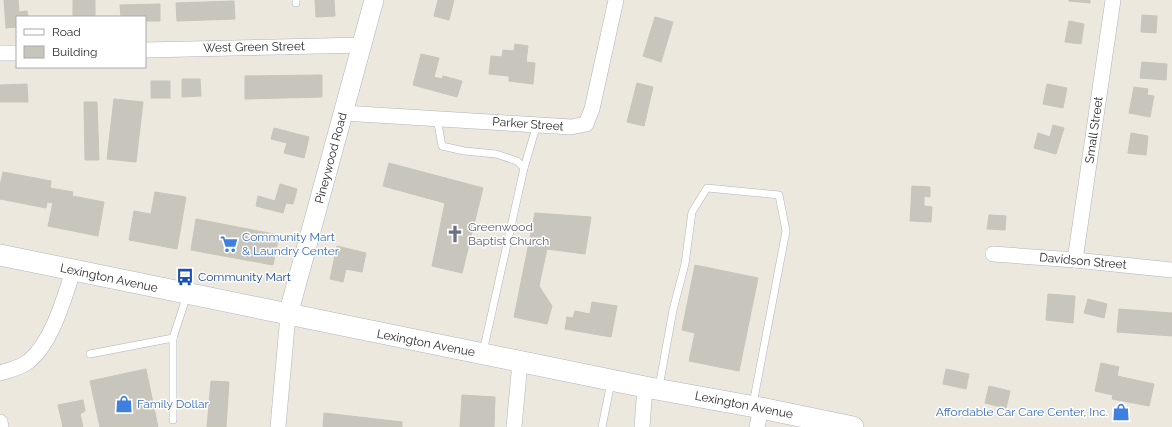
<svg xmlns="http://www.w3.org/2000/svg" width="1172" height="427" viewBox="0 0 1172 427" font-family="Raleway,sans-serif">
	<rect width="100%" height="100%" fill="#ece8de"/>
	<g fill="#c8c6bc" stroke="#c8c4b8">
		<polygon points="4,0 18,0 19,12 27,11 28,17 17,17 17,27 6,28"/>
		<rect x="73" y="0" width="22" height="17"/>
		<polygon points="315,0 334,0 335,16 316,17"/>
		<polygon points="438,0 454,0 449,20 434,16"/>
		<polygon points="1069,0 1090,0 1090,3 1069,1"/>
		<polygon points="234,1 235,19 177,21 176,3"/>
		<polygon points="160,4 160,21 145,21 145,17 121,17 120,5"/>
		<polygon points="1142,15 1157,16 1156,33 1141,32"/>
		<polygon points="655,17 673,22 661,62 643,56"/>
		<polygon points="1069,21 1084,24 1081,44 1065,42"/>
		<polygon points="515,44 528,46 526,62 535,63 533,84 509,81 509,76 489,74 491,56 502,57 503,50 514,51"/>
		<polygon points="421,54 439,58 434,77 442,79 443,76 462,81 457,97 413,85"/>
		<polygon points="1142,62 1167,64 1166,80 1140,78"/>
		<polygon points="322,75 322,97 245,99 245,76"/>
		<polygon points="182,79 200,79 201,96 182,97"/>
		<rect x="151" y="81" width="19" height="17"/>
		<polygon points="637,83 653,87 644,126 627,122"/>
		<polygon points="27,84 28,102 0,102 0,85"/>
		<polygon points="1047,84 1067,88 1063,108 1043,104"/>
		<polygon points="1134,87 1148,89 1147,95 1154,96 1150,117 1129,113"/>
		<polygon points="114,99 143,102 136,162 107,159"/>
		<polygon points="84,102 97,102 99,160 85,160"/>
		<polygon points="1053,125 1064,128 1056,154 1034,148 1038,133 1050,137"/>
		<polygon points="274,128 309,137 304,158 284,153 287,143 271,139"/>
		<polygon points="1131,133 1148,136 1146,155 1128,153"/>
		<polygon points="389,163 483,188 462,273 432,266 445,203 383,186"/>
		<polygon points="3,172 51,181 50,188 73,192 72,196 104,202 98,236 48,226 53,203 47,202 46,208 0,199 0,186"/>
		<polygon points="280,184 297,189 293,204 286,203 283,213 256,206 258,196 275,201"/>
		<polygon points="912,186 930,187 930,197 924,196 924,206 932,207 931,222 910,221"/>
		<polygon points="155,192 186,197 177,249 129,240 134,211 151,214"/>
		<polygon points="535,213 591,217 585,254 547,249 539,286 552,306 547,324 514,317"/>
		<polygon points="989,215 1006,216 1005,230 987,229"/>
		<polygon points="196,219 279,235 273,265 191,250"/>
		<polygon points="337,246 366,253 362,272 346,269 343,282 330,279"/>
		<polygon points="695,265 758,278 739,371 689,361 695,333 682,330"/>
		<polygon points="1048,294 1075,296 1073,323 1046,320"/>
		<polygon points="1088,299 1107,304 1104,318 1084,313"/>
		<polygon points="592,302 617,306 611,337 565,329 567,317 573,318 575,311 590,314"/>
		<polygon points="1119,309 1172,313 1172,336 1117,332"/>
		<polygon points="1101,363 1119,367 1117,376 1154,384 1149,406 1112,399 1113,395 1095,391"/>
		<polygon points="146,369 158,427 100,427 90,381"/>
		<polygon points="946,369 969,374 966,389 943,384"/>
		<polygon points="211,381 229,382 226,427 207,427"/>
		<polygon points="989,386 1010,391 1006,408 985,403"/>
		<polygon points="462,395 495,397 494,427 460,427"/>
		<polygon points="83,400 85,411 80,414 83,427 63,427 58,405"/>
		<polygon points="324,413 402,422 402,427 323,427"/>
	</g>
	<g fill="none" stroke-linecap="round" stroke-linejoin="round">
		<g stroke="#b1b2be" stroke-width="8">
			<g id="service">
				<polyline points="296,3 296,0"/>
				<polyline points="437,118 442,146 464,151 496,154 517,161 524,168 483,352"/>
				<polyline points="524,168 537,124"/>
				<polyline points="90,354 173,338"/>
				<polyline points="659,387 673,310 685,264 692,212 707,188 779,195 786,231 753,404"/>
				<polyline points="173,420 173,338 187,295"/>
				<polyline points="602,427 611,382"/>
			</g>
		</g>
		<g stroke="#b1b2be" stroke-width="16">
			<g id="minor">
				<polyline points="145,50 363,45"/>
				<polyline points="0,53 17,53"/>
				<polyline points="343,113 571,127 586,124 592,109 616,0"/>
				<polyline points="993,254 1075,260 1172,270"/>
				<polyline points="1075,260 1113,0"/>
				<path d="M0,373C9,370 21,368 29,361C52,342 64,299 73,271"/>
				<polyline points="0,422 1,427"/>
				<polyline points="278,427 288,315"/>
				<polyline points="514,427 520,362"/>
				<polyline points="642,427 645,387"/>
				<polyline points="757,427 761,408"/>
			</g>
		</g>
		<g stroke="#b1b2be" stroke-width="20">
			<polyline id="tertiary" points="288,315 374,0"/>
		</g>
		<g stroke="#b1b2be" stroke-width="22">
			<polyline id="secondary" points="0,255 645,387 761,408 853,427"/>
		</g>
		<use href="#service" stroke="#fff" stroke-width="7"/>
		<use href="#minor" stroke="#fff" stroke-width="15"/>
		<use href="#tertiary" stroke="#fff" stroke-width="19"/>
		<use href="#secondary" stroke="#fff" stroke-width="21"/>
	</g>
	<defs>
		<g id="church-bare" transform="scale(1.38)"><path d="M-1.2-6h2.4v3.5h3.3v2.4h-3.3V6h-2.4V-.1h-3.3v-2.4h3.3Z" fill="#6b7280" stroke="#fff" stroke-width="2.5" paint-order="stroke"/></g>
		<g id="supermarket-bare" transform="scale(1.38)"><path d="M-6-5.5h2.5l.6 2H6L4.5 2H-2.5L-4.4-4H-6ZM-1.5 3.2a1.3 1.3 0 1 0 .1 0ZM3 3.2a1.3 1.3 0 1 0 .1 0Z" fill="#3f7fe0" stroke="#fff" stroke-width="2.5" paint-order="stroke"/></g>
		<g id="bus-bare" transform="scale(1.38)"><path d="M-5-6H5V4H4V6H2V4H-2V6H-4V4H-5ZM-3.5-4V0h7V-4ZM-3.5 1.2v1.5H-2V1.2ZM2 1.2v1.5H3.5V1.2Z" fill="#1a4fb4" stroke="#fff" stroke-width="2.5" paint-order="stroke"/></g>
		<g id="shop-bare" transform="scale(1.38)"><path d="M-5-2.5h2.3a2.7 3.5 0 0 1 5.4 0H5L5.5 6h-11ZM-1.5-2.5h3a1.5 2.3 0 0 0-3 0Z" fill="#3f7fe0" stroke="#fff" stroke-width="2.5" paint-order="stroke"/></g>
	</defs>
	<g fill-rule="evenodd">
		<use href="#church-bare" x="455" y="234"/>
		<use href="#supermarket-bare" x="229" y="244"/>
		<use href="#bus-bare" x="185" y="277"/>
		<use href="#shop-bare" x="124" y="404"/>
		<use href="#shop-bare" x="1121" y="412"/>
	</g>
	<g text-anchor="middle" stroke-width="3" stroke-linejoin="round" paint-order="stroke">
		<g font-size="12" fill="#2b2b2b" stroke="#fff">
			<text transform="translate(254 47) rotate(-1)" y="4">West Green Street</text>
			<text transform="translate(528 124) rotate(4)" y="4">Parker Street</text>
			<text transform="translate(1094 130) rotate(-82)" y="4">Small Street</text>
			<text transform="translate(331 158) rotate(-75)" y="4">Pineywood Road</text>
			<text transform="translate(1083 261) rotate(5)" y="4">Davidson Street</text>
			<text transform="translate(109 278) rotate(12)" y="4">Lexington Avenue</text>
			<text transform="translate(426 343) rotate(11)" y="4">Lexington Avenue</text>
			<text transform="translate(744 405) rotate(11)" y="4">Lexington Avenue</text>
		</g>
		<g font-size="12" fill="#5b616d" stroke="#fff" text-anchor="start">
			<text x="468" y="231">Greenwood<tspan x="468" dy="14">Baptist Church</tspan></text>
		</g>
		<g font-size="12" fill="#366cbe" stroke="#fff" text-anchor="start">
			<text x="242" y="241">Community Mart<tspan x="242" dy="14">&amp; Laundry Center</tspan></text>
			<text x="137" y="408">Family Dollar</text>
			<text x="1108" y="416" text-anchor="end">Affordable Car Care Center, Inc.</text>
		</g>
		<g font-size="12" fill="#164399" stroke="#fff" text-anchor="start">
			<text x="198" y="281">Community Mart</text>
		</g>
	</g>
	<rect x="16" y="16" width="130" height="52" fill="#ffffff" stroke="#aaaaaa"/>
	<rect x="24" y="29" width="20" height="6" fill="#ffffff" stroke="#aaaaaa"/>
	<text x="52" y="36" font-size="12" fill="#2b2b2b">Road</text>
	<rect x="24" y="46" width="20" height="12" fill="#c8c6bc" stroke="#aaaaaa"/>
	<text x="52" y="56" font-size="12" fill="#2b2b2b">Building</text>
</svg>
